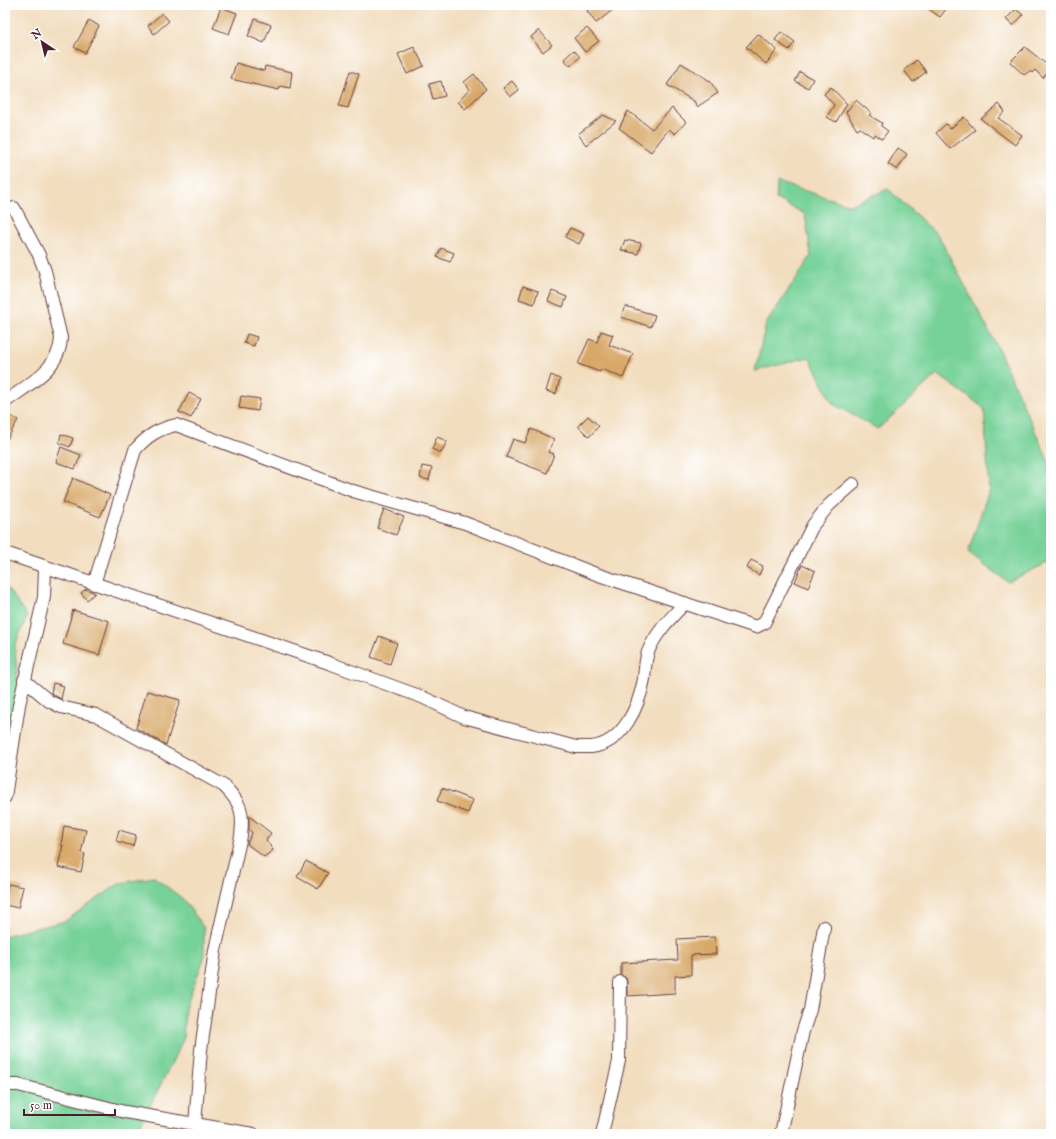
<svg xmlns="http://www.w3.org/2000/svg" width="1056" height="1139" viewBox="0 0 1056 1139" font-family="'IM FELL English',serif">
	<rect width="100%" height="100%" fill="#fff"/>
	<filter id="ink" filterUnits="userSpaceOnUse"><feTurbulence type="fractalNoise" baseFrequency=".025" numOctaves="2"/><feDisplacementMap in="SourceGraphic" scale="8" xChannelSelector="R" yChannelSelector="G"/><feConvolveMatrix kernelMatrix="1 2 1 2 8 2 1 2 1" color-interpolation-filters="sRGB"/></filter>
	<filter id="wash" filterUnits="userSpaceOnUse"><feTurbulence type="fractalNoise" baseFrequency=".012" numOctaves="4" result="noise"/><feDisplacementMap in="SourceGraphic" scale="16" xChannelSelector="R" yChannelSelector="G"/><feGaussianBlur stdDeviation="0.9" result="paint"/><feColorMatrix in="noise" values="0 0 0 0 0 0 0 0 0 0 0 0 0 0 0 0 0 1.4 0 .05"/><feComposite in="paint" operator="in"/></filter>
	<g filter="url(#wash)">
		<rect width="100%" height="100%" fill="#f2ddbe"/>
		<g fill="#77d299" stroke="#607862">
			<polygon points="777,182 850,205 888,189 938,235 996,344 1051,467 1051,561 1008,582 968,552 989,490 984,408 937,374 878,429 833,404 809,357 755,371 766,324 811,256 805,214 776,199"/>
			<polygon points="5,589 8,589 27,616 15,646 19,705 5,790"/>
			<polygon points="154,877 183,899 204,928 204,959 185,1008 183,1040 136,1134 5,1134 5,936 65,921 120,883"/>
		</g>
		<g id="blocks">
			<g fill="#d8a868">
				<polygon points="595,5 619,5 596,23 587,11"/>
				<polygon points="923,5 940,5 946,9 940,17"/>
				<polygon points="221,7 237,13 229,34 213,28"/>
				<polygon points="1016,9 1023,15 1013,26 1006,19"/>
				<polygon points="162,13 169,21 154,34 148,26"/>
				<polygon points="255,19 271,25 264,43 248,36"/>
				<polygon points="89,20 99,26 85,53 74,47"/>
				<polygon points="587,28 599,41 585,52 574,38"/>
				<polygon points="539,30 552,45 543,52 531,37"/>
				<polygon points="781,32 795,42 789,50 775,40"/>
				<polygon points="758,34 777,50 766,64 746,47"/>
				<polygon points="414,47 424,66 407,74 398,54"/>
				<polygon points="1025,47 1051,68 1043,78 1035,70 1032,73 1030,71 1024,75 1010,62"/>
				<polygon points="574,50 580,57 570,66 564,59"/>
				<polygon points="917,60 926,72 913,82 904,70"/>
				<polygon points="236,63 264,71 265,66 292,72 290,88 280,86 279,90 231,79"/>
				<polygon points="681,63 710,81 718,93 697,107 694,101 667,85"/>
				<polygon points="350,71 359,74 348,108 339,106"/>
				<polygon points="800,72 813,79 808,88 795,81"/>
				<polygon points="474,74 486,89 465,109 458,102 470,89 464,82"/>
				<polygon points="441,81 445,96 433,99 429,84"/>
				<polygon points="512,81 519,90 510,97 503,88"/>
				<polygon points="831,87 847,104 836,122 827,117 834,105 824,94"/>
				<polygon points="856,100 871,113 869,115 882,123 881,126 888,131 882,139 875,134 873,137 860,128 857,130 846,112"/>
				<polygon points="999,104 1005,112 998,118 1022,135 1015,145 981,119"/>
				<polygon points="672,108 686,122 675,134 669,129 651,152 619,128 628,111 652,129"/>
				<polygon points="603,115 616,121 586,145 578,134"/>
				<polygon points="964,117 975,130 950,149 936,133 946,124 950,129"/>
				<polygon points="898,148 907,154 897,170 888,164"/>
				<polygon points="570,228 584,234 579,244 565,237"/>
				<polygon points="625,240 641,243 638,254 621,250"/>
				<polygon points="441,248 454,253 450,262 437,257"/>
				<polygon points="523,286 538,291 534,304 519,299"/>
				<polygon points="552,291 567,297 563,307 548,301"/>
				<polygon points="625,306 655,315 651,327 621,317"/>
				<polygon points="601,331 613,335 609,345 633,354 623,378 601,369 600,372 578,364 589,339 597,342"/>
				<polygon points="247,334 257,337 254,346 244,343"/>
				<polygon points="551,375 560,379 556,394 546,391"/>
				<polygon points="189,393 201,399 191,418 179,412"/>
				<polygon points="241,396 260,399 258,411 239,408"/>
				<polygon points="5,413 18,420 5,443"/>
				<polygon points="588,416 599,426 589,437 578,426"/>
				<polygon points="531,429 554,439 548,452 554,454 547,473 506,457 513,439 525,443"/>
				<polygon points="61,434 73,438 70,447 59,443"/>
				<polygon points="437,437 447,441 441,453 432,449"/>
				<polygon points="61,447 81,455 75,469 56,462"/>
				<polygon points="422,466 432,468 429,480 420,478"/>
				<polygon points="73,478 110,495 100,517 63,502"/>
				<polygon points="384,509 404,517 396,535 377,528"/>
				<polygon points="751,560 763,566 759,575 747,568"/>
				<polygon points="802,565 815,571 808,588 795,582"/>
				<polygon points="86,589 95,593 87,600 81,593"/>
				<polygon points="73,610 109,621 99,655 63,644"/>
				<polygon points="379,636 397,643 390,664 371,657"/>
				<polygon points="53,683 64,686 61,699 51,693"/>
				<polygon points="147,691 180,700 166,745 136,728"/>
				<polygon points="442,788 473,800 468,813 437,801"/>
				<polygon points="249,816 271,833 266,840 273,850 264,857 247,844 252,833 249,829"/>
				<polygon points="64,826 86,830 81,853 85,854 81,872 58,867 63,845 61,845"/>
				<polygon points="119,830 136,835 133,846 116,841"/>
				<polygon points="306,861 328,873 318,889 297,877"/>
				<polygon points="8,884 23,887 18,908 5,905"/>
				<polygon points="715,937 716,954 691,955 691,975 675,976 675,993 627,996 627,982 626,978 621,975 621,963 678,960 677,939"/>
			</g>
		</g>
	</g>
	<g filter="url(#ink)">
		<use href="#blocks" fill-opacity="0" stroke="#633c41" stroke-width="1"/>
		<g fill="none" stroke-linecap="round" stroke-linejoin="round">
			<g stroke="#633c41" stroke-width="14">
				<g id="minor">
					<path d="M5,402C27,385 60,369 61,338L45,271L39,255L14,208"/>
					<path d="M5,553L329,663L422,697L464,717L576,747C581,747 586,747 591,747C623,744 639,706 644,679C645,669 645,661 648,652C656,632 671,618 685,603"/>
					<path d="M94,584L135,450C147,436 158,429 176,425L353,491L465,523L596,574L756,627L764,623L813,525L829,505L853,484"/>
					<path d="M24,680L49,701L61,707L96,715L224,786C241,803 244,812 241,836L215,950L201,1050L195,1124"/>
					<polyline points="5,797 19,705 44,597 45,568"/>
					<polyline points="5,1085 18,1085 125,1112 253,1134"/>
					<polyline points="602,1134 619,1061 620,982"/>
					<polyline points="781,1134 803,1031 810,1010 824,927"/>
				</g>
			</g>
			<use href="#minor" stroke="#fff" stroke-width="12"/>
		</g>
	</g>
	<rect width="1056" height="1139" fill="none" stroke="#fff" stroke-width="20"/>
	<g transform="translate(42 42) rotate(325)" stroke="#ffffff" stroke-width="3" paint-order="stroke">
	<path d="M0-3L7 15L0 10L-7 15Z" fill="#4a1f2b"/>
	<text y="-6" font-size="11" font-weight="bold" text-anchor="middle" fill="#4a1f2b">N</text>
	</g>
	<path d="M24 1109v6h91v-6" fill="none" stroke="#4a1f2b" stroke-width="2"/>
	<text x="30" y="1109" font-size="12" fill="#4a1f2b" stroke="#ffffff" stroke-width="3" paint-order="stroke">50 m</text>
</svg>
